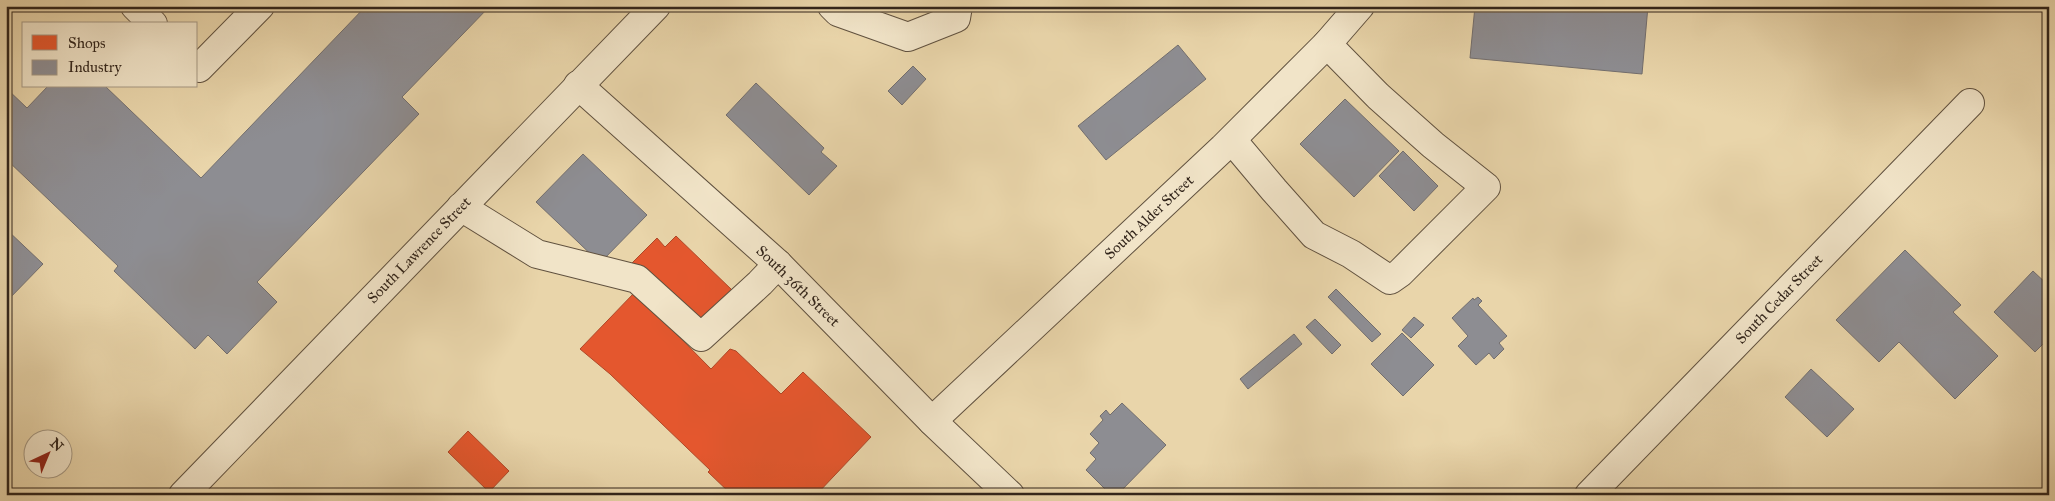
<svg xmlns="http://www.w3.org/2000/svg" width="2055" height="501" viewBox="0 0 2055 501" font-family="'IM FELL Great Primer',serif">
	<rect width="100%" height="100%" fill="#e9d5aa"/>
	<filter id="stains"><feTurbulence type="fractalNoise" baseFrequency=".004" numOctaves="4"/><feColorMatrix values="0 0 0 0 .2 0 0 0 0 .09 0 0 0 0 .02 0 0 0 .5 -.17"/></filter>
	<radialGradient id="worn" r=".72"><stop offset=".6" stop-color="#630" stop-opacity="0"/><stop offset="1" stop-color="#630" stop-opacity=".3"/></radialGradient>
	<g fill="#e4572e" stroke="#af4828">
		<polygon points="676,236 732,290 697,326 632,263 657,238 665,247"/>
		<polygon points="635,292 711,369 730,349 736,351 781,394 803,372 871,437 816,495 732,495 708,472 710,470 610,374 580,349"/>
		<polygon points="468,431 509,471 489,492 448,452"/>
		<polygon points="370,489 375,495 365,495"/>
	</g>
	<g fill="#8d8d92" stroke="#726e6e">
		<polygon points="366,6 490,6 402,97 419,114 257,282 277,302 227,354 208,335 195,349 114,271 118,266 6,159 6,88 27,108 48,86 105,86 201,178"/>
		<polygon points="1475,6 1648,6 1642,74 1470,58"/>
		<polygon points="1178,45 1206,79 1106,160 1078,126"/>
		<polygon points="913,66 926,79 902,105 888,91"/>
		<polygon points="756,83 824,148 821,152 837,166 809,195 726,115"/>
		<polygon points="1345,99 1399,151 1354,197 1300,144"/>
		<polygon points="1403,151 1438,186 1414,211 1379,176"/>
		<polygon points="583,154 647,215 600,263 536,202"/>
		<polygon points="6,229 43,264 6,302"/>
		<polygon points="1905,250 1961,305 1953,312 1998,356 1955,399 1899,342 1879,362 1836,320"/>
		<polygon points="2033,271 2049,286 2049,338 2035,352 1994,312"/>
		<polygon points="1336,289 1381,334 1372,342 1328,297"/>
		<polygon points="1478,297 1482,301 1478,305 1507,336 1499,343 1504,349 1494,359 1489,353 1476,365 1458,346 1468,336 1452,318 1473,298 1474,300"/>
		<polygon points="1414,317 1424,325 1411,338 1402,330"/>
		<polygon points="1315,319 1341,345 1332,354 1306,327"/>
		<polygon points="1402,333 1434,365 1403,396 1371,364"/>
		<polygon points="1294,334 1302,344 1248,389 1240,379"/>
		<polygon points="1811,369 1854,409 1827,437 1785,397"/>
		<polygon points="1122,403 1166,445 1117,495 1111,495 1086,470 1096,459 1090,453 1099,443 1090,434 1103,420 1100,416 1106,410 1110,415"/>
	</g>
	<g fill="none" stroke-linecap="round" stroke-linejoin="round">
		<g stroke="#60513f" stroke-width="30">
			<g id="minor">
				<polyline points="135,6 153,24"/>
				<polyline points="832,6 838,12 908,37 956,18 958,6"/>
				<polyline points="196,66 199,68 260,6"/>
				<polyline points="578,85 778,264 932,421 1010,495"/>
				<polyline points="1232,140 1274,190 1314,235 1351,254 1390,280 1400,273 1486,187 1433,145 1378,96 1327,44"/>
				<polyline points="461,207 537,254 637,279 701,337 760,283 778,264"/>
				<polyline points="932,421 1223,148 1327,44 1360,6"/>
				<polyline points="183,495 656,6"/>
				<polyline points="1589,495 1970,103"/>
			</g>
		</g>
		<use href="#minor" stroke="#f1e4c8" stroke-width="28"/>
	</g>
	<g text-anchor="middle" stroke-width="5" stroke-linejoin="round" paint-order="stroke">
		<g font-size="15" fill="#32251b" stroke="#f1e4c8">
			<text transform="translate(1149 217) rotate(-43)" y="5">South Alder Street</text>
			<text transform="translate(419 250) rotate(-46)" y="5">South Lawrence Street</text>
			<text transform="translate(798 286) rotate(44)" y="5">South 36th Street</text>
			<text transform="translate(1779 299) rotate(-46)" y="5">South Cedar Street</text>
		</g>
	</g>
	<rect width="2055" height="501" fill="none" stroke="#e9d5aa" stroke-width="25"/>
	<rect x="8" y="8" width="2040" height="486" fill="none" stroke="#32251b" stroke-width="2.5"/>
	<rect x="12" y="12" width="2030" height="476" fill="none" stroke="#32251b"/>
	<rect x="22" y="22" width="175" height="65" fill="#f1e4c8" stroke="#a59883"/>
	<rect x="32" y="35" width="25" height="15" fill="#e4572e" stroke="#a59883"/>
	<text x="68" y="48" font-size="15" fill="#32251b">Shops</text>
	<rect x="32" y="60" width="25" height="15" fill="#8d8d92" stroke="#a59883"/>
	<text x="68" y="72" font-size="15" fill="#32251b">Industry</text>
	<g transform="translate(48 454) rotate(44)"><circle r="24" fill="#f1e4c8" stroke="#a59883"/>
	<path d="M0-4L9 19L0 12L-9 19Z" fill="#8f2418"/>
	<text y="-8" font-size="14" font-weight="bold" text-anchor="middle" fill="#32251b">N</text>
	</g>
	<rect width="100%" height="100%" filter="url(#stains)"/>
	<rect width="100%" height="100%" fill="url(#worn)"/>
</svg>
